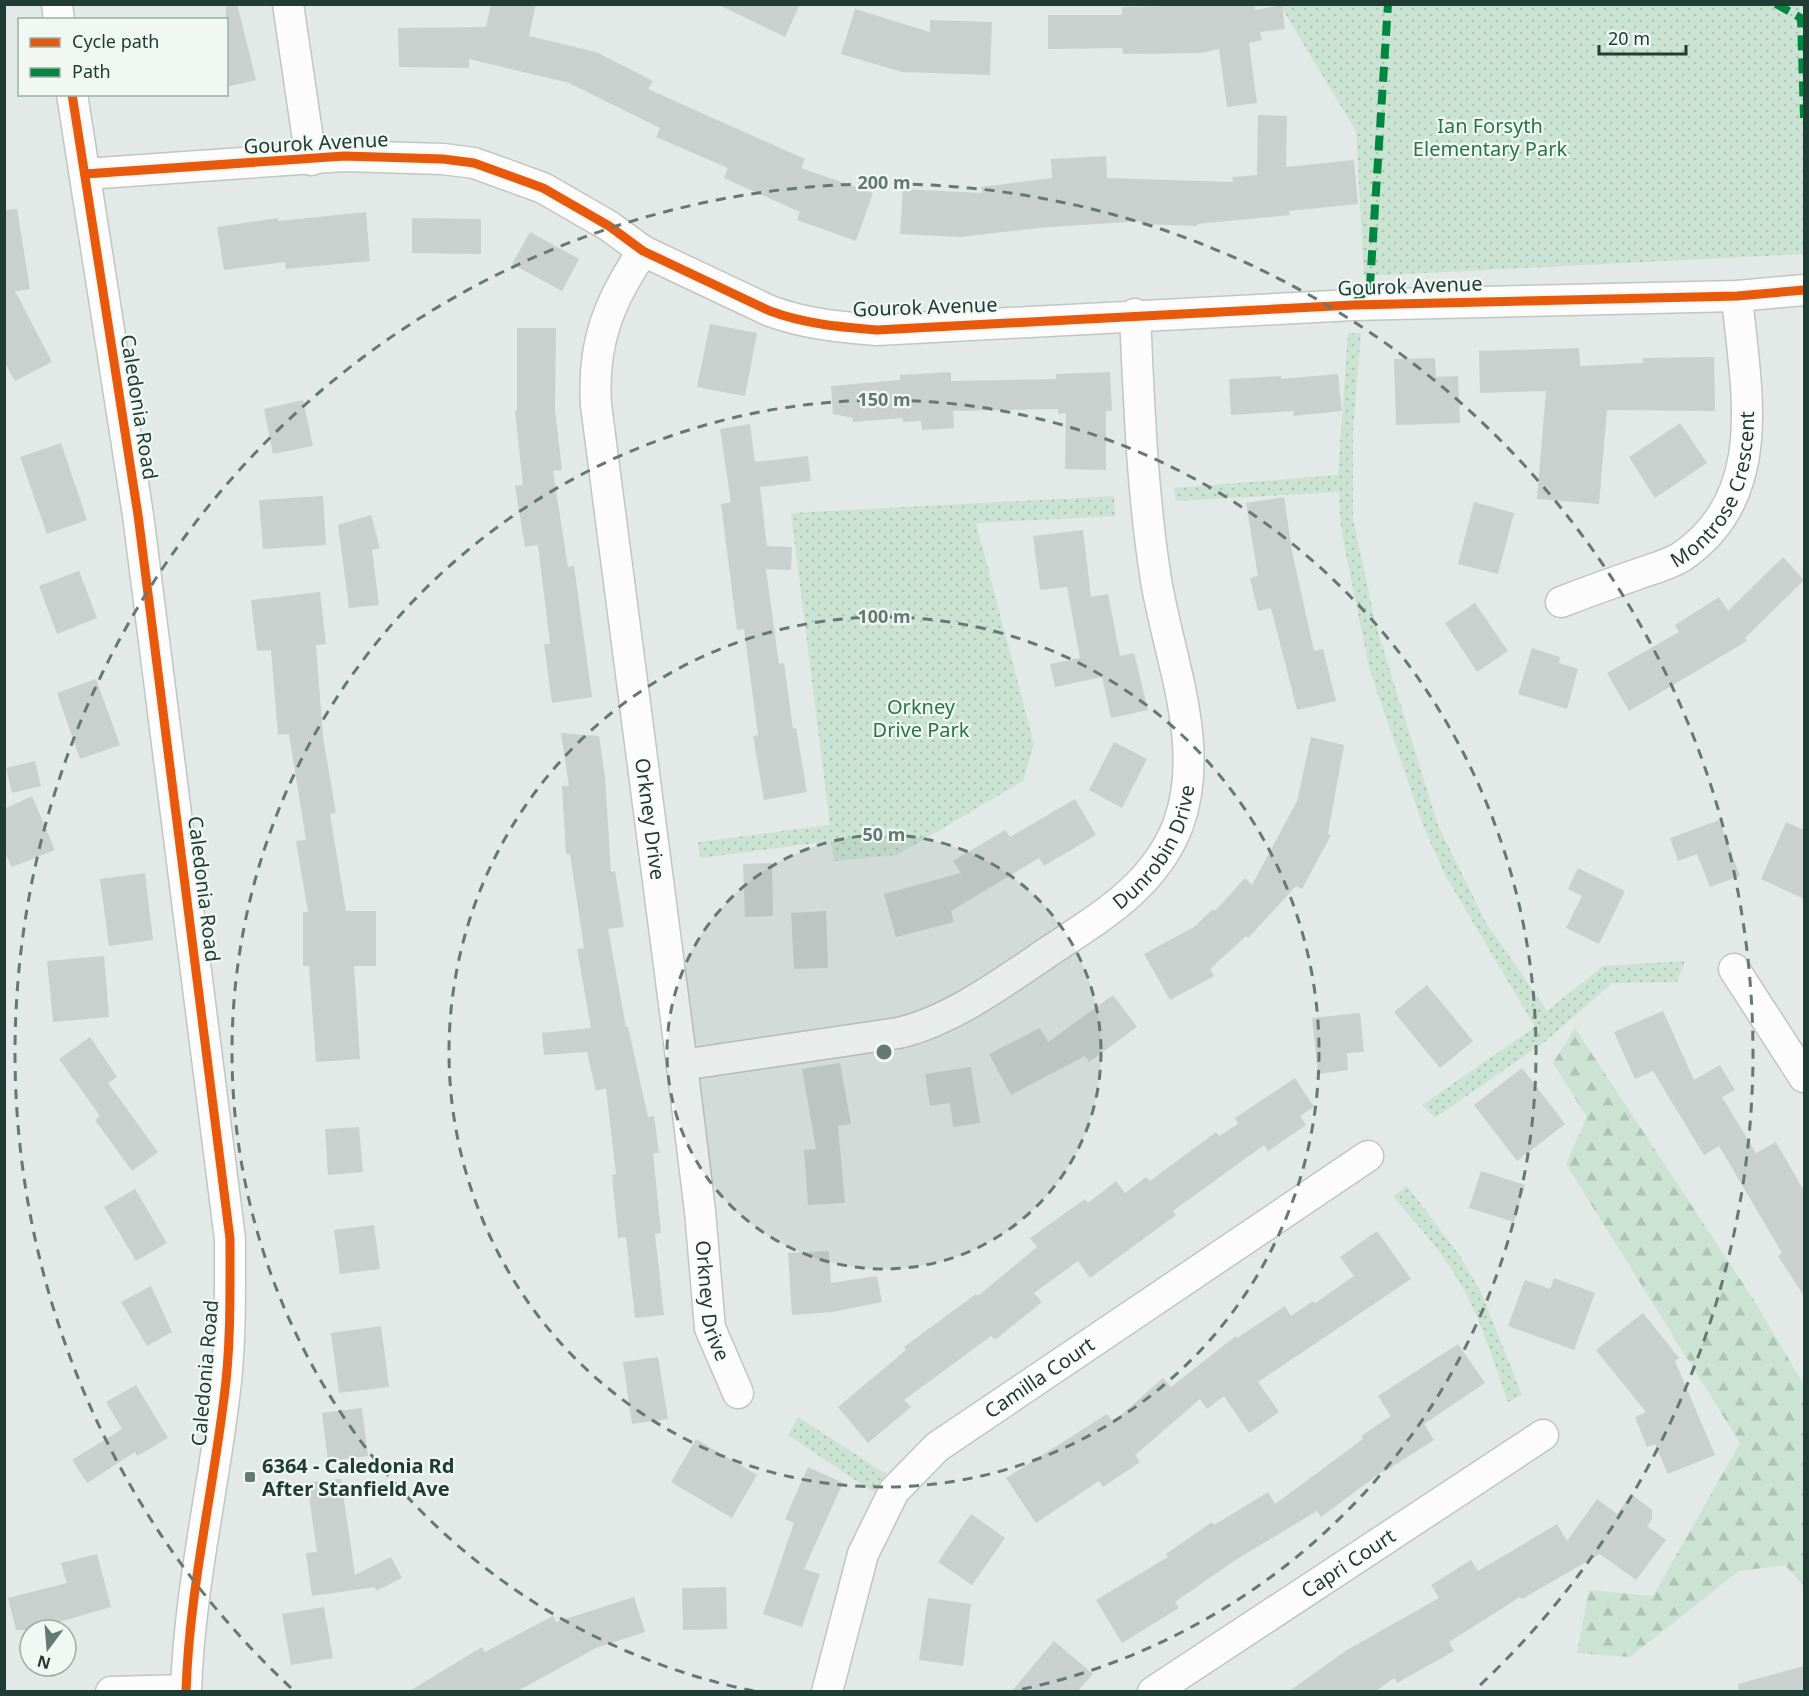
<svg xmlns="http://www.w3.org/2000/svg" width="1809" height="1696" viewBox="0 0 1809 1696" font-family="'Noto Sans',sans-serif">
	<defs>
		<pattern id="forest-firs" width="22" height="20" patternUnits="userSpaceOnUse" patternTransform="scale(1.5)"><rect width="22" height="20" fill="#cbe3d2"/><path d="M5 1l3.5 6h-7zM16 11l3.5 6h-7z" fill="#aec4b5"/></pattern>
		<pattern id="park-dots" width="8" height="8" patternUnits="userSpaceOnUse" patternTransform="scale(1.5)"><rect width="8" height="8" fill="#cbe3d2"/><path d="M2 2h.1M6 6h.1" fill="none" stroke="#aec4b5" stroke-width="1.8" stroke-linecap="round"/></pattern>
	</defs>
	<rect width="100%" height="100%" fill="#e3e9e6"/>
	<polygon fill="url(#forest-firs)" points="1575,1028 1755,1302 1804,1385 1804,1586 1785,1565 1739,1571 1630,1657 1577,1653 1589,1590 1653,1596 1740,1443 1566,1164 1587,1117 1553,1063"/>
	<g fill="url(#park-dots)">
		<polygon points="1280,5 1804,5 1804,254 1364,276 1356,131"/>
		<polygon points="1348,333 1361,333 1353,431 1353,519 1376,626 1438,825 1485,921 1547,1011 1603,966 1685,961 1677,982 1612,983 1547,1040 1435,1118 1422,1105 1535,1027 1445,875 1423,825 1369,668 1341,529 1339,492 1176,501 1174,488 1338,475"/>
		<polygon points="1114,496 1115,516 976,523 1034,744 1023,781 897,855 834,861 831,841 700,858 698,842 830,825 791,513"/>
		<path d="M1407,1186L1460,1256L1481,1292L1522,1395L1508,1402C1493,1362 1482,1320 1460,1283C1442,1251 1416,1224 1393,1196Z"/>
		<polygon points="798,1417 886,1474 873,1492 788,1435"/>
	</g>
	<g fill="#cad0cd">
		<polygon points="226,4 237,4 256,80 226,87"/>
		<polygon points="491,4 536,4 529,36 596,52 653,81 648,89 805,159 801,168 873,193 856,241 797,220 800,212 724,178 728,168 656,137 660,128 569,83 469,59 469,68 399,67 398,28 486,27"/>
		<polygon points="717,4 800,4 785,37"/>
		<polygon points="1254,4 1255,10 1282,5 1285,29 1260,32 1262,40 1249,43 1257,103 1227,107 1219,49 1201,53 1123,54 1122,48 1048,49 1048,15 1122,15 1122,7"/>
		<polygon points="855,9 930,32 930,20 992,22 990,75 902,72 841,54"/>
		<polygon points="1258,115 1287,116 1286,167 1354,160 1358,204 1289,211 1290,215 1197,224 1197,226 1141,224 1141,221 1038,228 960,237 900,234 903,189 982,193 981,187 1052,178 1051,159 1106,156 1107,178 1233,182 1232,177 1257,175"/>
		<polygon points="17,209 30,289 15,291 52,362 15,381 4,361 4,210"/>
		<polygon points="366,212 370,261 286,269 285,262 224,270 217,227 278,218 278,221"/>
		<polygon points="412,218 481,219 481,254 412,253"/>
		<polygon points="530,232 579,259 562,291 512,264"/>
		<polygon points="710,324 757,333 745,396 697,387"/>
		<polygon points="517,328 556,328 555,410 562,470 553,471 568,567 574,566 592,697 552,703 544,644 550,644 538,545 525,547 515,486 523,485 515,411 517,411"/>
		<polygon points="1579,348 1580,366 1643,363 1643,358 1714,357 1715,411 1607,410 1599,504 1537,499 1546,391 1480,393 1479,351"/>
		<polygon points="1435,358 1436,377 1458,376 1460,423 1396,425 1394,359"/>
		<polygon points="951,372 951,381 1056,379 1056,374 1110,372 1112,411 1106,411 1106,470 1065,469 1066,413 1058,414 1058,409 953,411 954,428 922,430 921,421 903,422 903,418 853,422 853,418 833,414 831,386 900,380 900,375"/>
		<polygon points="1338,374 1342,411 1293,416 1294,411 1231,415 1229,379 1281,376 1281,379"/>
		<polygon points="303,400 313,446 273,454 264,409"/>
		<polygon points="1680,423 1707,463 1655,498 1629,457"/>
		<polygon points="750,424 755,462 808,456 811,481 760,487 767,546 792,547 791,570 766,569 779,664 784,663 793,729 796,728 807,792 764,800 753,736 758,735 744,629 737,630 721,504 731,502 720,429"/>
		<polygon points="61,443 87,520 47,534 20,457"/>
		<polygon points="323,496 326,545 263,549 259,500"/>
		<polygon points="1284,497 1292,551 1314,651 1323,649 1336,701 1297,710 1271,608 1258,611 1250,578 1258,576 1246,503"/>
		<polygon points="1474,502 1514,513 1498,574 1458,564"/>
		<polygon points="371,515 380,548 372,550 379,605 349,608 338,525"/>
		<polygon points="1083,530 1091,597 1108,594 1120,656 1134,653 1148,710 1111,718 1102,677 1055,687 1050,664 1080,658 1067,587 1040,590 1033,536"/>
		<polygon points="1783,557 1804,580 1745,638 1747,641 1629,711 1607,673 1679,632 1675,625 1719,597 1728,611"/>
		<polygon points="79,571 97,618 57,634 39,586"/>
		<polygon points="320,592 326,644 316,645 323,737 336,813 330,814 346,911 376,911 376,966 354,966 360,1059 316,1062 309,966 303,966 303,912 308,912 296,841 306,840 289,734 278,735 271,650 257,651 251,600"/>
		<polygon points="1475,603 1508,651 1477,672 1445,623"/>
		<polygon points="1532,648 1560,657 1559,663 1578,669 1567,709 1518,694"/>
		<polygon points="96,679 120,745 80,759 57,693"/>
		<polygon points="561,733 599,736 605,777 611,872 615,871 624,927 608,929 626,1027 628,1027 648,1117 654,1116 659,1153 653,1153 661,1233 655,1234 664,1315 635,1318 626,1237 618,1238 612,1175 616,1174 606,1088 596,1091 587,1052 544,1055 542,1033 591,1028 577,949 584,948 570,854 566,854 562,786 569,786"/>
		<polygon points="1311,737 1344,745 1328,834 1331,835 1302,889 1296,886 1248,938 1246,936 1210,969 1214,976 1170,1000 1144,954 1194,927 1213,909 1215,911 1245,878 1252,885 1297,801"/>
		<polygon points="1114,742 1147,759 1122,808 1089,790"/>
		<polygon points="35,761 41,786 12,793 6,768"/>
		<polygon points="32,796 55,850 12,867 4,851 4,809"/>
		<polygon points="1075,799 1096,835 1044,866 1039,858 951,911 954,922 896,937 884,894 961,873 953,861 1005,830 1010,837"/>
		<polygon points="1719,820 1740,876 1710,887 1697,854 1678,861 1670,838"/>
		<polygon points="1786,822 1804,830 1804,899 1761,879"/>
		<polygon points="772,863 773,916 745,917 743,864"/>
		<polygon points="1578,868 1625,891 1599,944 1566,928 1582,896 1568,889"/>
		<polygon points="145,873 153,940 109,946 100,879"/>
		<polygon points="826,911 828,968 794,969 791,913"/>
		<polygon points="104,956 109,1017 53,1022 47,961"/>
		<polygon points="1427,985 1473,1041 1440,1068 1394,1012"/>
		<polygon points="1113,995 1137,1027 1089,1062 1085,1056 1011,1095 989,1054 1040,1028 1048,1042"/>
		<polygon points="1663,1011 1694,1080 1720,1065 1735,1090 1722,1097 1756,1153 1776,1142 1804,1191 1804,1296 1778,1256 1782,1253 1719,1146 1704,1155 1653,1071 1635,1079 1614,1032"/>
		<polygon points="1360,1013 1364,1052 1347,1053 1348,1070 1318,1074 1312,1018"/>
		<polygon points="90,1037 117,1077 108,1083 158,1152 132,1171 95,1120 100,1116 59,1059"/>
		<polygon points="840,1063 851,1124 838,1126 845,1203 808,1205 804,1150 816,1149 802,1069"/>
		<polygon points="971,1067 980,1123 953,1127 950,1103 930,1106 925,1074"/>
		<polygon points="1522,1068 1565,1124 1517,1161 1474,1105"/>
		<polygon points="1295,1078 1314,1107 1300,1116 1306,1125 1268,1151 1264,1145 1173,1211 1176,1215 1090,1278 1078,1261 1034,1293 1042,1302 995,1340 991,1336 904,1400 911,1407 868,1443 838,1407 906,1350 904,1347 976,1294 978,1296 1037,1247 1030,1238 1085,1199 1088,1203 1116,1181 1125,1193 1146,1177 1150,1181 1216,1132 1219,1136 1238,1124 1235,1118"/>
		<polygon points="359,1127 363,1172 328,1175 325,1129"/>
		<polygon points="1481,1171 1525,1185 1514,1222 1469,1208"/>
		<polygon points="135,1189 167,1243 136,1261 104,1207"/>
		<polygon points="374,1225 380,1269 340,1274 334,1230"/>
		<polygon points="1377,1231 1411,1279 1258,1382 1279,1412 1249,1433 1224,1396 1207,1409 1200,1399 1135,1455 1140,1462 1103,1487 1099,1481 1036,1523 1006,1478 1107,1414 1113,1422 1163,1378 1171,1387 1236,1336 1237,1338 1285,1306 1291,1316 1313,1301 1315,1303 1354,1276 1340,1257"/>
		<polygon points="829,1251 831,1283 877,1276 882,1302 833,1312 792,1315 788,1253"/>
		<polygon points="1554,1278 1595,1293 1574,1350 1508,1326 1525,1280 1550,1289"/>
		<polygon points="151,1286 172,1332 147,1346 121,1302"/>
		<polygon points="1643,1313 1679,1358 1675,1361 1715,1455 1668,1474 1655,1444 1647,1447 1635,1417 1646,1412 1596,1350"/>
		<polygon points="381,1326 389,1387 339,1393 331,1333"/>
		<polygon points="1458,1344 1485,1383 1424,1424 1434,1440 1384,1472 1383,1471 1321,1517 1317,1511 1237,1559 1175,1602 1179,1608 1122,1643 1096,1600 1168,1557 1166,1554 1212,1522 1214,1525 1268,1492 1275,1504 1363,1439 1361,1436 1391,1416 1378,1396"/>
		<polygon points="658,1357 668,1419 632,1424 623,1362"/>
		<polygon points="136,1385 168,1438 137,1456 135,1452 87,1483 72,1460 122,1429 106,1402"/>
		<polygon points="362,1408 368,1456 328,1461 322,1413"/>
		<polygon points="696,1439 757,1475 732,1518 671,1482"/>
		<polygon points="808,1467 843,1483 804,1569 820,1574 802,1627 763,1614 794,1523 785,1519"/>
		<polygon points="341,1479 355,1575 391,1557 402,1578 376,1591 375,1587 312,1596 306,1553 317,1552 307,1483"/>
		<polygon points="1631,1494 1652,1510 1652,1519 1647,1526 1666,1540 1636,1580 1600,1554 1522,1599 1520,1597 1449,1642 1454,1651 1397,1683 1394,1678 1375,1692 1288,1692 1347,1650 1439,1598 1431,1585 1471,1560 1478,1571 1557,1524 1567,1541 1597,1499 1617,1514"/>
		<polygon points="971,1514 1005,1538 972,1585 938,1562"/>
		<polygon points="97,1554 111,1607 55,1623 57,1630 16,1630 8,1598 67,1583 61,1563"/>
		<polygon points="726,1587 727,1629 683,1630 682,1588"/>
		<polygon points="634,1597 645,1632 596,1648 516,1692 408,1692 482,1647 485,1652 553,1616 556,1622"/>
		<polygon points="928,1598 971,1604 963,1666 919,1660"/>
		<polygon points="324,1607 333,1658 291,1665 282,1614"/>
		<polygon points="1054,1641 1093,1674 1077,1692 1011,1692"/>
		<polygon points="1804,1666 1804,1692 1739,1692 1738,1684"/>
	</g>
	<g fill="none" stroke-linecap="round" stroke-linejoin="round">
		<g stroke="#c0c6c3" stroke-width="33">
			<g id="minor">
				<polyline points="57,4 59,20"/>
				<polyline points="288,4 311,160"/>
				<path d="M72,94L138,515L230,1239C230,1292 231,1346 224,1398C212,1496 189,1593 186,1692"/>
				<path d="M85,174L344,156L443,159L474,163L543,188L609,226L643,251L770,311C805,324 840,327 877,330L1353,305L1737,296L1804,290"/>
				<path id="s1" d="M643,251C609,301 592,343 596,405L682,1065L700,1211L710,1328L738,1393"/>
				<path id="s2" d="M1561,602C1587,592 1612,583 1638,574C1652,569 1668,565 1681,557C1772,496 1745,387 1737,296"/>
				<polyline points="1734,969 1804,1077"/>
				<path id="s3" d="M682,1065L898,1033C949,1022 1004,982 1048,952C1100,917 1154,887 1178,825C1207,746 1169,659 1156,580C1142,492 1139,403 1135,314"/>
				<polyline points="111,1692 186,1690"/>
				<path id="s4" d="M827,1692L863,1554L894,1491L937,1447L1368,1156"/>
				<path id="s5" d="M1153,1692L1543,1435"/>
			</g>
		</g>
		<use href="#minor" stroke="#fbfcfb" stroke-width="30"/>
		<g stroke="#00873e" stroke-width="8" stroke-dasharray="15 8" stroke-linecap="butt">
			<polyline points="1776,4 1801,18 1804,118"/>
			<polyline points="1353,305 1370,285 1388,4"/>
		</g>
		<g stroke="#f1f8f4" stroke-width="13">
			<g id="cycleway">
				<path d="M72,94L138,515L230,1239C230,1292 231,1346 224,1398C212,1496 189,1593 186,1692"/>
				<path d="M85,174L344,156L443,159L474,163L543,188L609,226L643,251L770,311C805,324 840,327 877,330L1353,305L1737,296L1804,290"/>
			</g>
		</g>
		<use href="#cycleway" stroke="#e8590c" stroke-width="9"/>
	</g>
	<circle cx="884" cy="1052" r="217" fill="#647973" fill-opacity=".12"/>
	<g fill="none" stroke="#647973" stroke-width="3" stroke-dasharray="10 8">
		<circle cx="884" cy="1052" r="217"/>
		<circle cx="884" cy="1052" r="435"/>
		<path d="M754 1691A652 652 0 1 1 1014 1691"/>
		<path d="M291 1688A869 869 0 1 1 1477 1688"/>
	</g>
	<rect fill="#647973" stroke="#f1f8f4" stroke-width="2" x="244" y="1471" width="12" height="12" rx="3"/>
	<g text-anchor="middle" stroke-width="4.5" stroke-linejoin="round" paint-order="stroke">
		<g font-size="20" fill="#287646" stroke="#f1f8f4">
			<text x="1490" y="133">Ian Forsyth<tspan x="1490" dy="23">Elementary Park</tspan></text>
			<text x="921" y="714">Orkney<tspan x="921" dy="23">Drive Park</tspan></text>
		</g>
		<g font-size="20" fill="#203d35" stroke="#f1f8f4">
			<text transform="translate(316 143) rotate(-3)" y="7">Gourok Avenue</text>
			<text transform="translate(1410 286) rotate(-2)" y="7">Gourok Avenue</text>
			<text transform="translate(925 307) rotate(-2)" y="7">Gourok Avenue</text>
			<text transform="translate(139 407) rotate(81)" y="7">Caledonia Road</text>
			<text dy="7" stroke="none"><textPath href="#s2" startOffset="207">Montrose Crescent</textPath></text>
			<text dy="7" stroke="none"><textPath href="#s1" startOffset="582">Orkney Drive</textPath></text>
			<text dy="7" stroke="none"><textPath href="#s3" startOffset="544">Dunrobin Drive</textPath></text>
			<text transform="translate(204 889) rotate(83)" y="7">Caledonia Road</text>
			<text dy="7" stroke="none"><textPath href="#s1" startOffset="1068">Orkney Drive</textPath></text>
			<text transform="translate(205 1373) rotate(-85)" y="7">Caledonia Road</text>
			<text dy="7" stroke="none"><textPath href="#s4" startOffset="398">Camilla Court</textPath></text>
			<text dy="7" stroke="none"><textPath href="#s5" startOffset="234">Capri Court</textPath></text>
		</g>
		<g font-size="20" font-weight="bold" fill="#203d35" stroke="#f1f8f4" text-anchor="start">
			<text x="262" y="1473">6364 - Caledonia Rd<tspan x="262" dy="23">After Stanfield Ave</tspan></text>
		</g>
	</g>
	<circle cx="884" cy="1052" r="9" fill="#647973" stroke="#f1f8f4" stroke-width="3"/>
	<g font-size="18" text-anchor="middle" font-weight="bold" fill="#647973" stroke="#f1f8f4" stroke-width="4.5" stroke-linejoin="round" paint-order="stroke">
		<text x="884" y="189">200 m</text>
		<text x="884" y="406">150 m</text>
		<text x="884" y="623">100 m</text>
		<text x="884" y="841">50 m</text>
	</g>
	<rect width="1809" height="1696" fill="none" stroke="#203d35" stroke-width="12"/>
	<rect x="18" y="18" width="210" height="78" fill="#f1f8f4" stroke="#9dada8" stroke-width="1.5"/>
	<rect x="30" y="38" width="30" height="9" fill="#e8590c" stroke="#9dada8" stroke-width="1.5"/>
	<text x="72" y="48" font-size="18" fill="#203d35">Cycle path</text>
	<rect x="30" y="68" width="30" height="9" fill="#00873e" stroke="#9dada8" stroke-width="1.5"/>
	<text x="72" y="78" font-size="18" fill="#203d35">Path</text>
	<g transform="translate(48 1648) rotate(196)"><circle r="28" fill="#f1f8f4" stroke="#9dada8" stroke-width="1.5"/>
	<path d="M0-4.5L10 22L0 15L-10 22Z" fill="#647973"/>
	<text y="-9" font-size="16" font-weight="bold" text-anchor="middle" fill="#203d35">N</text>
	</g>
	<path d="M1599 45v9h87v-9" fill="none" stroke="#203d35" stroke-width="3"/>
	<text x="1608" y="45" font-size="18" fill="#203d35" stroke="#f1f8f4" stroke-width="4.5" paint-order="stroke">20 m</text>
</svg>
